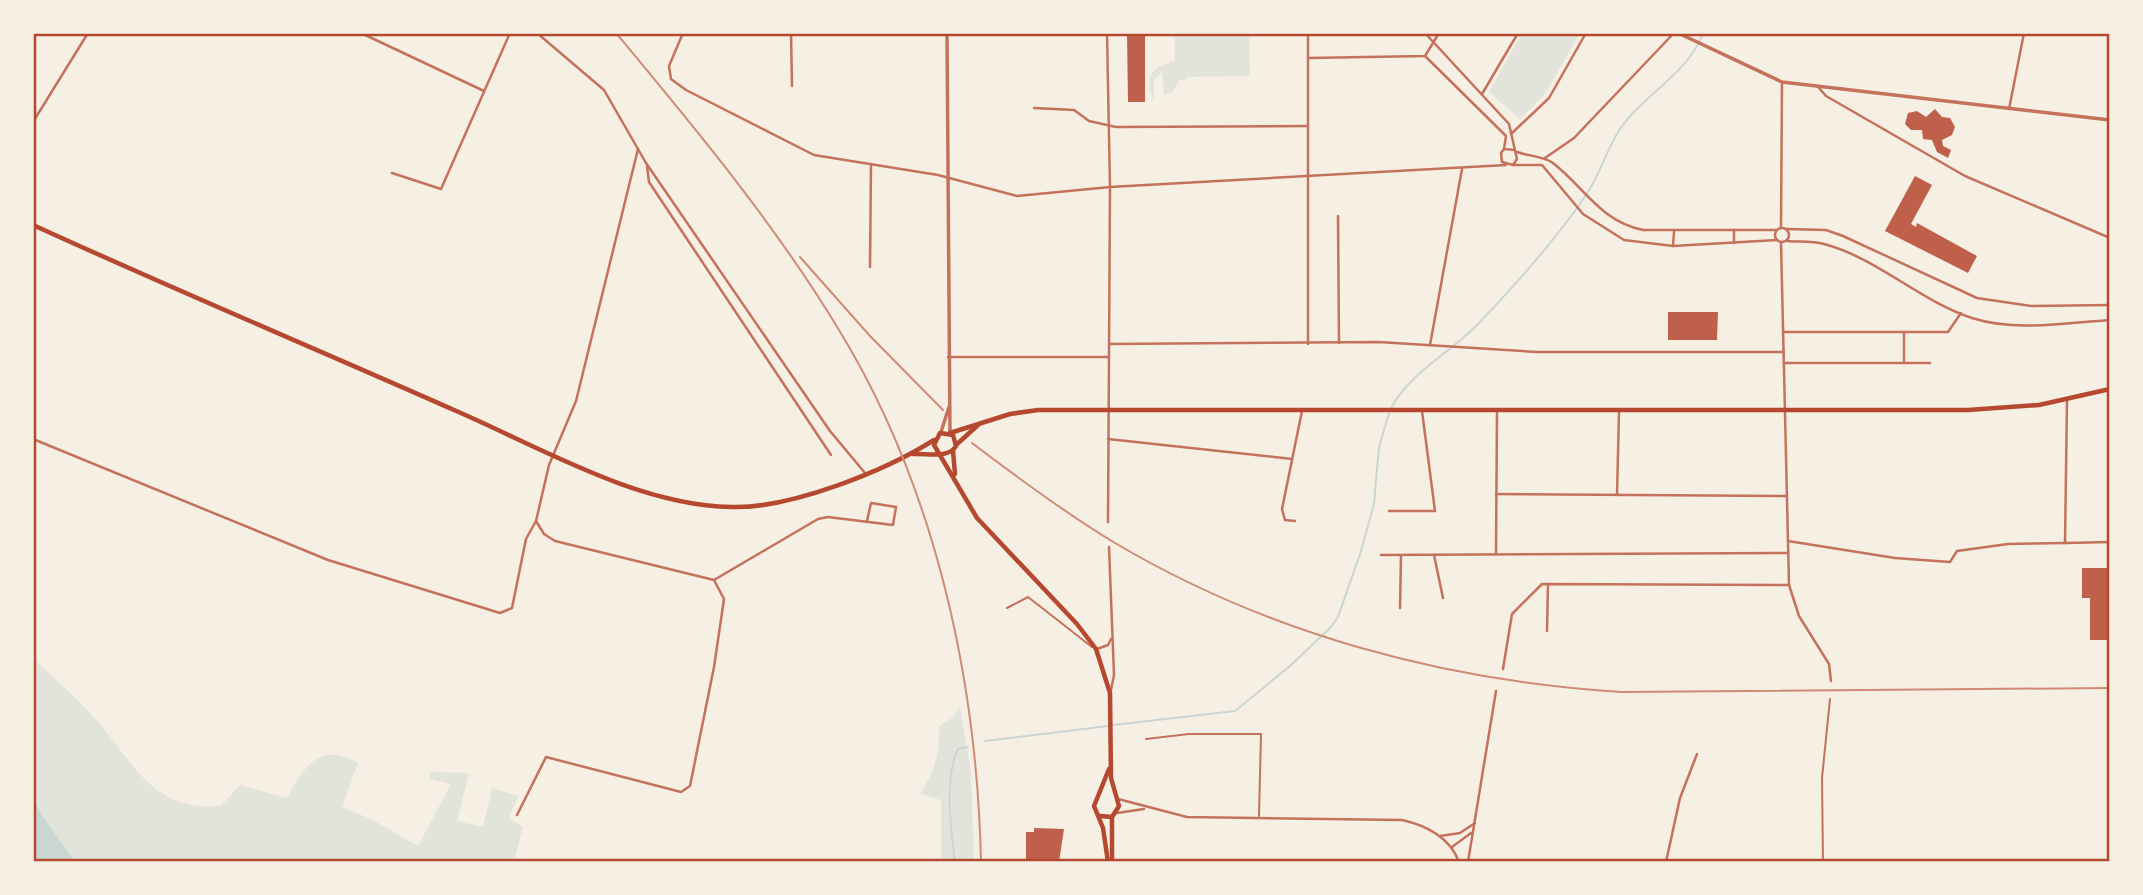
<svg xmlns="http://www.w3.org/2000/svg" width="2143" height="895" viewBox="0 0 2143 895" font-family="'Times New Roman',serif">
	<rect width="100%" height="100%" fill="#f6efe4"/>
	<g fill="#e2e4dc">
		<path d="M1175,33H1249L1250,76L1187,77V80H1179L1173,92L1164,95L1162,72L1154,80V101C1145,78 1149,67 1175,61Z"/>
		<polygon points="1522,33 1580,33 1545,94 1520,119 1489,92"/>
		<path d="M33,658C53,677 73,695 92,715C132,758 150,813 221,806L240,785L287,798C304,767 319,741 358,763L342,807L371,819L418,846L451,784L429,779L430,772L469,773L457,821L483,827L492,788L518,796L509,818L523,827L514,862H75L40,812L33,797Z"/>
		<path d="M960,707L971,772L974,862H941V800L920,794C935,770 940,754 939,726L952,718Z"/>
	</g>
	<polygon fill="#c9d6d2" points="33,797 40,812 75,862 33,862"/>
	<g fill="none" stroke-linecap="round" stroke-linejoin="round">
		<g stroke="#c9d6d2" stroke-width="2">
			<polyline points="2106,33 2110,39"/>
			<path d="M1391,408C1411,371 1451,353 1479,323C1514,286 1565,229 1591,187C1602,168 1608,147 1620,129C1643,95 1689,73 1703,33"/>
			<polyline points="1113,725 1235,711 1290,666 1331,627 1338,617 1361,551 1374,504 1379,447 1389,413"/>
			<polyline points="985,741 1108,726"/>
			<path d="M955,862C951,830 944,778 958,749L968,747"/>
		</g>
	</g>
	<g fill="#bf614a">
		<polygon points="1127,33 1145,33 1145,102 1128,102"/>
		<polygon points="1935,109 1942,117 1950,118 1955,127 1952,135 1942,140 1943,146 1951,150 1948,158 1937,152 1932,140 1923,139 1922,130 1911,130 1905,124 1908,113 1917,111 1926,117"/>
		<polygon points="1915,176 1932,185 1911,224 1916,227 1917,223 1977,256 1968,273 1885,231"/>
		<polygon points="1668,312 1718,312 1717,340 1668,340"/>
		<polygon points="2082,568 2110,568 2110,640 2090,640 2090,598 2082,598"/>
		<polygon points="1034,828 1064,829 1059,862 1018,862 1026,859 1026,832 1034,832"/>
	</g>
	<g fill="none" stroke-linecap="round" stroke-linejoin="round">
		<g stroke="#c5725c" stroke-width="2">
			<polyline points="1007,608 1028,597 1092,647"/>
			<polyline points="1146,739 1189,734 1261,734 1259,816"/>
			<polyline points="1823,862 1822,778 1830,699"/>
		</g>
		<g stroke="#c5725c" stroke-width="2.5">
			<polyline points="361,33 484,91"/>
			<polyline points="537,33 604,90 646,163 830,431 865,473"/>
			<polyline points="683,33 669,66 671,79 686,90 814,155 938,175 1017,196 1110,187 1506,165"/>
			<polyline points="791,33 792,86"/>
			<polyline points="1107,33 1110,187 1108,522"/>
			<polyline points="1308,33 1308,344"/>
			<polyline points="1425,33 1509,124 1517,159 1513,165 1502,162 1501,153 1504,149 1515,150"/>
			<polyline points="1425,56 1502,132 1506,136 1504,149"/>
			<polyline points="1308,58 1425,56 1439,33"/>
			<polyline points="1819,88 1826,96 1965,176 2110,238"/>
			<polyline points="1482,94 1518,33"/>
			<polyline points="1034,108 1074,110 1089,121 1116,127 1308,126"/>
			<polyline points="2009,109 2024,33"/>
			<polyline points="33,122 88,33"/>
			<polyline points="1511,134 1549,98 1586,33"/>
			<path d="M1517,152C1528,156 1543,156 1553,163C1585,188 1600,221 1643,230H1776"/>
			<polyline points="1545,158 1574,138 1674,33"/>
			<polyline points="1513,165 1542,165 1583,214 1624,240 1673,246 1777,240"/>
			<polyline points="647,166 649,182 831,455"/>
			<polyline points="392,173 441,189 510,33"/>
			<polyline points="1338,216 1339,343"/>
			<polyline points="1781,227 1782,82"/>
			<circle cx="1782" cy="235" r="7"/>
			<polyline points="1786,229 1826,230 1843,236 1977,298 2031,306 2110,305"/>
			<polyline points="1734,230 1734,243"/>
			<path d="M1787,241C1799,242 1812,241 1824,244C1877,258 1920,301 1972,318C2016,332 2064,323 2110,320"/>
			<polyline points="1781,242 1789,585 1799,616 1829,664 1831,681"/>
			<polyline points="1673,246 1674,232"/>
			<polyline points="870,267 871,164"/>
			<polyline points="1783,332 1948,332 1961,313"/>
			<polyline points="1109,344 1379,342 1537,352 1784,352"/>
			<polyline points="1430,345 1462,169"/>
			<polyline points="948,357 1109,357"/>
			<polyline points="1784,363 1930,363"/>
			<polyline points="1904,363 1904,332"/>
			<polyline points="2067,400 2065,543 2110,542"/>
			<polyline points="33,439 328,560 500,613 512,608 526,539 536,521"/>
			<polyline points="1108,439 1292,459"/>
			<polyline points="1496,494 1787,496"/>
			<polyline points="1617,495 1619,411"/>
			<polyline points="1389,511 1435,511 1422,411"/>
			<polyline points="1295,521 1285,520 1282,509 1302,411"/>
			<polyline points="1788,541 1895,558 1950,562 1957,551 2008,544 2065,543"/>
			<polyline points="1109,547 1114,675 1111,690"/>
			<polyline points="1496,554 1497,411"/>
			<polyline points="1381,555 1788,553"/>
			<polyline points="1434,555 1443,598"/>
			<polyline points="714,580 818,519 828,517 893,525 896,507 871,503 867,521"/>
			<polyline points="1400,608 1401,556"/>
			<polyline points="1547,631 1548,584"/>
			<polyline points="1097,649 1108,645 1111,639"/>
			<polyline points="1503,669 1512,614 1542,584 1789,585"/>
			<path d="M1118,799L1187,817L1402,820C1425,825 1450,837 1459,862"/>
			<polyline points="1117,813 1144,809"/>
			<polyline points="517,815 546,757 681,792 690,786 714,667 724,599 714,580 555,541 544,534 536,521 549,465 576,401 638,149"/>
			<polyline points="1440,836 1460,833 1475,823"/>
			<polyline points="1452,847 1471,833"/>
			<polyline points="1468,862 1496,691"/>
			<polyline points="1666,862 1680,798 1697,754"/>
		</g>
		<g stroke="#c5725c" stroke-width="3.5">
			<polyline points="947,33 950,433"/>
			<polyline points="1678,33 1782,82 2110,120"/>
			<polyline points="941,432 949,407"/>
		</g>
		<g stroke="#b5482f" stroke-width="4.5">
			<path d="M33,225C173,289 314,348 454,410C540,447 636,505 731,507C790,509 885,471 934,440"/>
			<polyline points="950,433 1010,414 1038,410 1968,410 2039,405 2110,389"/>
			<polyline points="956,445 978,425"/>
			<polyline points="953,451 955,474"/>
			<path d="M913,454C926,453 949,459 956,446L953,435L940,433L934,445L977,518L1077,624L1096,649L1110,693L1111,778L1119,806L1112,817L1100,816"/>
			<polyline points="1108,862 1103,828 1094,806 1109,769"/>
			<polyline points="1112,862 1112,817"/>
		</g>
		<g stroke="#cf8b77" stroke-width="2">
			<path d="M616,33C695,128 775,224 839,330C935,487 977,679 981,862"/>
			<polyline points="800,257 870,336 943,410"/>
			<path d="M972,443C1018,478 1065,513 1115,543C1269,634 1444,681 1621,692L2110,688"/>
		</g>
	</g>
	<rect width="2143" height="895" fill="none" stroke="#f6efe4" stroke-width="70"/>
	<rect x="35" y="35" width="2073" height="825" fill="none" stroke="#b5482f" stroke-width="2.5"/>
</svg>
